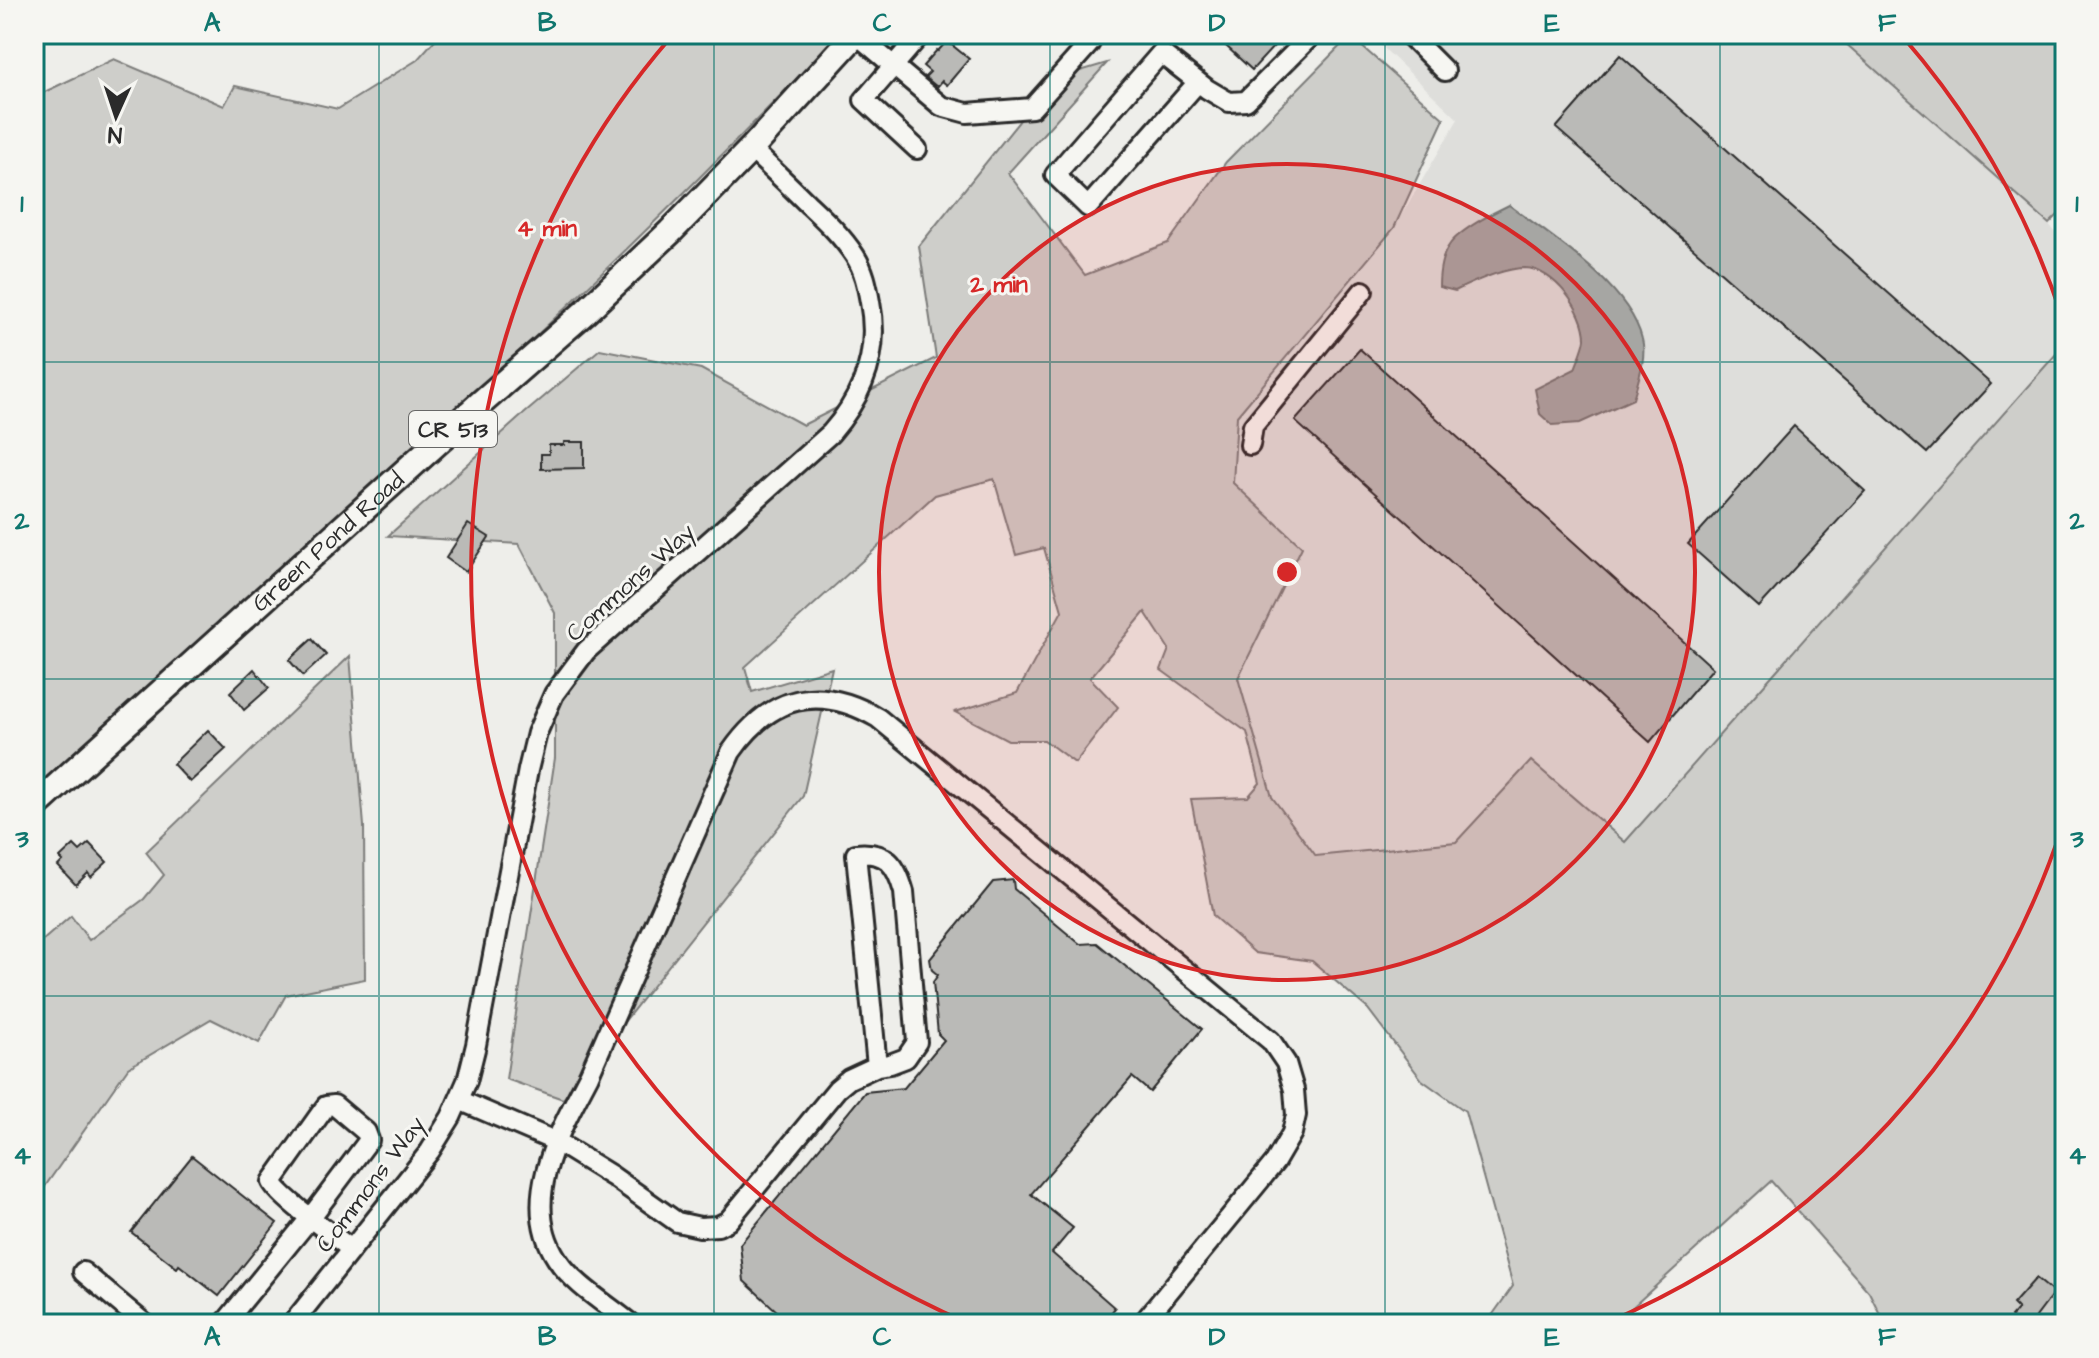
<svg xmlns="http://www.w3.org/2000/svg" width="2099" height="1358" viewBox="0 0 2099 1358" font-family="'Architects Daughter',sans-serif">
	<rect width="100%" height="100%" fill="#eeeeea"/>
	<filter id="ink" filterUnits="userSpaceOnUse"><feTurbulence type="fractalNoise" baseFrequency=".0125" numOctaves="2"/><feDisplacementMap in="SourceGraphic" scale="16" xChannelSelector="R" yChannelSelector="G"/><feConvolveMatrix kernelMatrix="1 2 1 2 8 2 1 2 1" color-interpolation-filters="sRGB"/></filter>
	<g filter="url(#ink)">
		<polygon fill="#dededb" points="1369,34 1835,34 2049,224 2065,245 2065,344 1624,842 1531,761 1456,842 1316,856 1272,797 1238,678 1302,547 1233,483 1237,415 1394,228 1458,119"/>
		<g fill="#cececa" stroke="#7c7c7a" stroke-width="2">
			<path d="M440,34H839C586,303 308,546 34,793V97L114,59L224,106L235,86L338,109L417,60Z"/>
			<polygon points="1835,34 2065,34 2065,208 2049,224"/>
			<polygon points="1350,36 1444,119 1394,228 1237,416 1233,483 1302,547 1238,678 1272,797 1316,856 1456,842 1531,761 1625,842 2065,344 2065,1324 1885,1324 1869,1292 1771,1181 1614,1324 1486,1324 1513,1286 1465,1111 1422,1080 1368,1009 1312,961 1255,953 1213,916 1191,799 1248,797 1260,783 1247,732 1161,670 1169,649 1145,612 1090,678 1118,707 1075,763 1044,740 1008,740 955,712 1017,693 1062,611 1044,548 1016,555 994,479 935,495 745,667 752,692 832,668 803,796 563,1099 506,1079 555,758 555,613 519,544 388,536 518,419 600,349 701,369 803,425 936,358 919,246 1053,79 1107,63 1008,173 1085,275 1168,243 1226,162"/>
			<polygon points="350,656 364,826 365,979 286,995 259,1043 211,1019 128,1068 34,1202 34,1076 37,1072 34,1065 34,948 71,916 89,940 144,899 164,875 146,852"/>
		</g>
		<path fill="#a6a6a3" stroke="#757573" stroke-width="2" d="M1509,205C1551,236 1629,286 1642,339C1647,357 1638,381 1633,399L1580,423L1552,425L1540,414L1535,389L1575,369C1578,360 1584,348 1585,339C1585,311 1554,269 1525,268C1505,268 1473,282 1455,291L1439,287C1439,272 1441,256 1450,244C1460,230 1494,212 1509,205Z"/>
		<g fill="#babab7" stroke="#2b2b2b" stroke-width="2">
			<polygon points="1213,34 1285,34 1252,70"/>
			<polygon points="947,41 969,59 947,85 942,81 937,87 925,77 930,72 923,66 937,50 938,51"/>
			<polygon points="1620,55 1991,384 1927,453 1556,128"/>
			<polygon points="1360,349 1713,668 1650,742 1295,421"/>
			<polygon points="1794,426 1865,491 1759,607 1688,544"/>
			<polygon points="564,442 584,442 584,468 541,469 541,454 549,454 549,445 564,445"/>
			<polygon points="468,524 489,537 466,572 446,558"/>
			<polygon points="312,639 326,655 303,676 289,660"/>
			<polygon points="254,669 269,688 244,710 230,692"/>
			<polygon points="208,730 226,749 190,782 173,764"/>
			<polygon points="89,843 107,862 91,877 88,873 76,885 58,866 63,861 60,858 74,845 80,851"/>
			<polygon points="1013,880 1014,889 1080,944 1097,943 1202,1029 1150,1092 1132,1077 1031,1194 1073,1228 1052,1253 1115,1308 1102,1324 791,1324 744,1281 740,1244 865,1092 904,1088 944,1040 938,1034 933,982 938,975 932,970 930,959 993,882"/>
			<polygon points="192,1156 277,1223 219,1296 179,1265 177,1268 131,1232"/>
			<polygon points="2036,1278 2054,1293 2036,1317 2042,1324 2018,1324 2011,1317 2018,1309 2013,1304"/>
		</g>
		<g fill="none" stroke-linecap="round" stroke-linejoin="round">
			<g stroke="#2b2b2b" stroke-width="24">
				<g id="minor">
					<polyline points="856,34 941,106 967,113 1032,108 1090,43 1082,34"/>
					<polyline points="1408,34 1445,71"/>
					<polyline points="1198,82 1088,207 1055,175 1161,53 1207,89 1229,102 1246,101 1313,34"/>
					<polyline points="917,149 864,100 921,34"/>
					<polyline points="1250,445 1253,426 1363,291"/>
					<path d="M459,1100L557,1142L612,1176L677,1222L700,1227L718,1226L728,1221L837,1089L849,1079L877,1066L890,1064L906,1058L917,1042L904,892C896,864 887,851 856,854L877,1066"/>
					<polyline points="83,1272 145,1324"/>
					<path d="M224,1324L311,1217L369,1140L366,1132L334,1105L326,1106L272,1182C281,1199 334,1235 351,1249"/>
					<path d="M292,1324L430,1151L451,1117L467,1081L476,1045L528,770L537,733L554,694L586,651L831,433C864,395 880,352 870,302C867,285 864,270 855,256C842,236 826,221 809,205C790,186 771,168 751,149"/>
					<path d="M631,1324C608,1305 573,1284 557,1259C518,1200 561,1129 589,1075L731,752C770,696 818,683 878,718L1271,1041L1286,1063L1294,1090L1296,1115L1292,1133L1275,1162L1142,1324"/>
				</g>
			</g>
			<g stroke="#2b2b2b" stroke-width="30">
				<g id="major">
					<path id="s1" d="M34,807L482,402L584,313L670,232L751,149L856,34"/>
				</g>
			</g>
			<use href="#minor" stroke="#f6f6f2" stroke-width="18"/>
			<use href="#major" stroke="#f6f6f2" stroke-width="24"/>
		</g>
	</g>
	<path fill="none" stroke="#0f766e" stroke-width="2" stroke-opacity="0.55" d="M379,34V1324M714,34V1324M1050,34V1324M1385,34V1324M1720,34V1324M34,362H2065M34,679H2065M34,996H2065"/>
	<circle cx="1287" cy="572" r="408" fill="#d62828" fill-opacity=".12"/>
	<g fill="none" stroke="#d62828" stroke-width="4">
		<circle cx="1287" cy="572" r="408"/>
		<path d="M2063 824A816 816 0 0 1 1606 1323M968 1323A816 816 0 0 1 671 37M1903 37A816 816 0 0 1 2063 320"/>
	</g>
	<g text-anchor="middle" stroke-width="6" stroke-linejoin="round" paint-order="stroke">
		<rect fill="#f6f6f2" stroke="#686867" stroke-width="2" x="409" y="411" width="88" height="36" rx="6"/>
		<g font-size="22" font-weight="bold" fill="#2b2b2b">
			<text x="453" y="437">CR 513</text>
		</g>
		<g font-size="24" fill="#2b2b2b" stroke="#f6f6f2">
			<text dy="8" stroke="none"><textPath href="#s1" startOffset="396">Green Pond Road</textPath></text>
			<text transform="translate(630 582) rotate(-42)" y="8">Commons Way</text>
			<text transform="translate(370 1184) rotate(-53)" y="8">Commons Way</text>
		</g>
	</g>
	<circle cx="1287" cy="572" r="12" fill="#d62828" stroke="#f6f6f2" stroke-width="4"/>
	<g font-size="24" text-anchor="middle" font-weight="bold" fill="#d62828" stroke="#f6f6f2" stroke-width="6" stroke-linejoin="round" paint-order="stroke">
		<text x="547" y="236">4 min</text>
		<text x="999" y="292">2 min</text>
	</g>
	<rect width="2099" height="1358" fill="none" stroke="#f6f6f2" stroke-width="88"/>
	<g transform="translate(116 116) rotate(183)" stroke="#f6f6f2" stroke-width="6" paint-order="stroke">
	<path d="M0-6L14 30L0 20L-14 30Z" fill="#2b2b2b"/>
	<text y="-12" font-size="22" font-weight="bold" text-anchor="middle" fill="#2b2b2b">N</text>
	</g>
	<rect x="44" y="44" width="2011" height="1270" fill="none" stroke="#0f766e" stroke-width="3"/>
	<g font-size="26" text-anchor="middle" font-weight="bold" fill="#0f766e">
		<text x="212" y="31">A</text>
		<text x="547" y="31">B</text>
		<text x="882" y="31">C</text>
		<text x="1217" y="31">D</text>
		<text x="1552" y="31">E</text>
		<text x="1887" y="31">F</text>
		<text x="22" y="212">1</text>
		<text x="2077" y="212">1</text>
		<text x="22" y="529">2</text>
		<text x="2077" y="529">2</text>
		<text x="22" y="847">3</text>
		<text x="2077" y="847">3</text>
		<text x="22" y="1164">4</text>
		<text x="2077" y="1164">4</text>
		<text x="212" y="1345">A</text>
		<text x="547" y="1345">B</text>
		<text x="882" y="1345">C</text>
		<text x="1217" y="1345">D</text>
		<text x="1552" y="1345">E</text>
		<text x="1887" y="1345">F</text>
	</g>
</svg>
